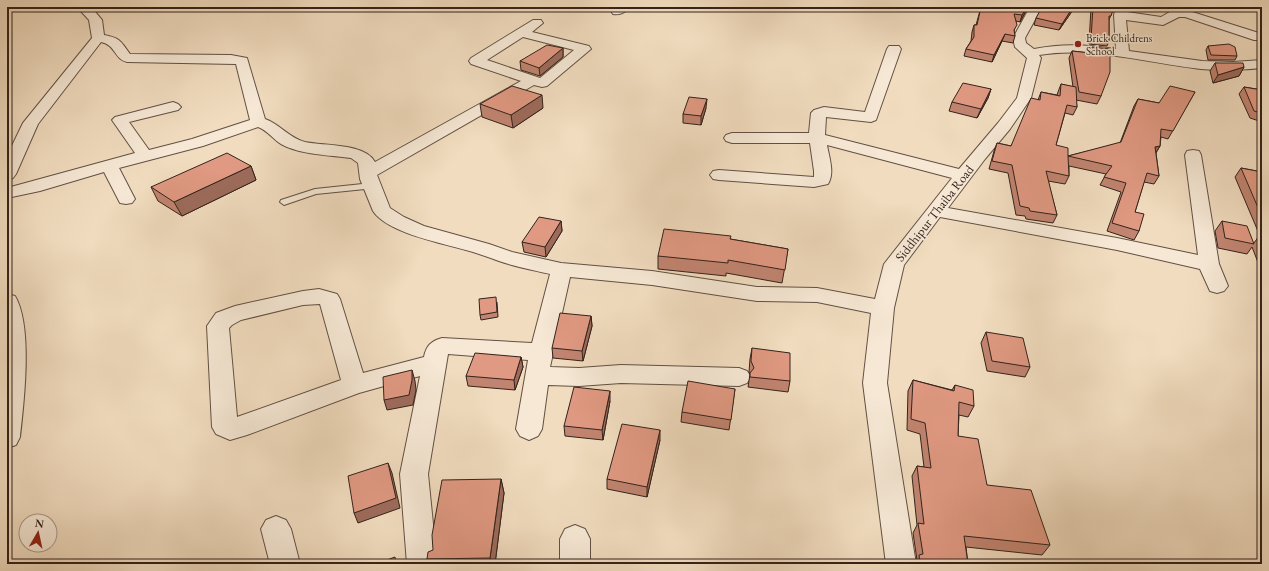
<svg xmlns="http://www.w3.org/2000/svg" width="1269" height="571" viewBox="0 0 1269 571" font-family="'EB Garamond',serif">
	<rect width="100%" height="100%" fill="#f1dcbf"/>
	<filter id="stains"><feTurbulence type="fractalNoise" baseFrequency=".005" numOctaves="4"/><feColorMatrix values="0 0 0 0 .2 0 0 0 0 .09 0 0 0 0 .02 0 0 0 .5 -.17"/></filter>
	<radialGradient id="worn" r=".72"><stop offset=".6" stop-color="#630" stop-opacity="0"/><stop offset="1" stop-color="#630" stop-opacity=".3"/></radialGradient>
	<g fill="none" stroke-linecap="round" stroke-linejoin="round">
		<g stroke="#625044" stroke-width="2">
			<polygon id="service" points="372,183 376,186 375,188 316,194 284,205 280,202 281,200 315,189"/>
		</g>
		<g stroke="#625044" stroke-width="2">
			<g id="minor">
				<path d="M77,7L92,8L102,20L104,35C121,38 121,42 130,54L231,55L247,58L265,119C280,124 289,138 305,142C324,146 365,143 375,162L521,81L471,64L469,61L471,58L533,20H541L543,23L532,32L589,46L591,49L547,86L542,87L534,85L377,175L390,208L404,217L424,226L489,244L512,252L561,263L652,271L757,287L817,288L875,299L884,264L952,178L827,145C829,157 835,173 828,184L814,187L719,180L713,179L710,175L713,171L719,170L814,177V171L810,143H732L726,141L724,138L726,135L732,133H809L811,113L814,110L824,107L865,112L887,49L889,46H899L901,49L876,120L871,122L826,117L825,135L959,169L998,123L1017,98L1027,58L1015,47L1013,38L1030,7H1042L1025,38L1026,43L1034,49C1064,43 1086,45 1116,49L1114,15L1116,7H1128L1127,12L1161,17L1173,10H1186L1262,34V40H1254L1185,17H1179L1163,25L1126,20L1129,51L1202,61L1233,62L1262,60V68C1242,70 1221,71 1201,69C1148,63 1091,46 1039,55L1041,58L1031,98L1010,129L985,159L948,208L1117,238L1198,255L1185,155L1187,151L1193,150L1199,151L1201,155L1219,264L1228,286L1224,291L1217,293L1210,291L1200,269L1117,250L940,217L904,265L894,308L887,383L916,564H886L863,383L871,313L817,302L757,301L652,285L570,277L550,367L579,368L621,365L739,368L747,371L751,377L747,383L739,386L621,383L579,386L548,385L542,429L538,436L529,440L520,436L516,429L528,360L448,354L428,474L437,564H407L400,474L420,376L359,393L247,435L230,440L216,434L212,427L207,326L216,313L235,306L303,291L319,289L337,294L340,299L363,373L424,357C426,346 431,341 442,338L532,343L550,274C533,270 516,267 499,261C491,258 482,255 473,252C447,244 388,234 373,211L360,179L358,163L351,158C329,155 301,155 281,144C273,139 267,130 258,127L203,146L119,168L135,199L132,203L126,204L120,203L104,172L40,191L7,198V188L135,153L112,120L115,117L173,102L178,104L181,107L178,110L129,122L149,150L192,139L250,120L236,64L127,62C114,59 116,45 101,42L38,124L16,174L13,178L7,179V156L23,123L92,38L89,20ZM523,37L574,50L540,78L487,60ZM320,304L341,380L237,417L229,328L232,325L241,320L303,305Z"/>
				<path d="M615,7H630C626,13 619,15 613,14L611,11Z"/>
				<path d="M7,294L15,296C33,326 24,402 20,437L16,445L7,448Z"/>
				<polygon points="276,516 286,520 291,529 300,564 270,564 261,529 266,520"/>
				<polygon points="575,525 585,529 590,539 590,564 560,564 560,539 565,529"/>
			</g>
		</g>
		<use href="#service" fill="#f6e8d5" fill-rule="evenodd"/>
		<use href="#minor" fill="#f6e8d5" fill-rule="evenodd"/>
	</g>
	<g fill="#c18470" stroke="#33221b">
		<polygon points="981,7 1028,7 1020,22 1016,21 1014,32 1015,36 1013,43 1002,41 992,62 964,56 966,49 971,41 972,32 974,25 976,25"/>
		<polygon points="1075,7 1059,30 1034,25 1036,18"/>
		<polygon points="1091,7 1114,7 1109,20 1109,41 1107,46 1089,44"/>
		<polygon points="1208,46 1237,56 1235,60 1208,60 1206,50"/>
		<polygon points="1092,47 1101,96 1097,104 1076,100 1077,107 1073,115 1065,113 1056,145 1068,156 1120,143 1134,106 1138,99 1159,103 1195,92 1168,139 1161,137 1160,146 1156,153 1159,176 1154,184 1144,182 1135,212 1139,231 1134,240 1107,231 1121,192 1100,185 1106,174 1069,166 1069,176 1065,184 1048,181 1057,215 1053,223 1026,219 1025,216 1016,215 1008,173 989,169 994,151 997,143 1011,146 1038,100 1041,92 1057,95 1058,92 1061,84 1073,87 1069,58 1072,51 1089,53"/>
		<polygon points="563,48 563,57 540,76 521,70 520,61"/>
		<polygon points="1215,63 1244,67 1239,76 1213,83 1210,71"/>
		<polygon points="1244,87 1262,90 1262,122 1250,118 1239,94"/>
		<polygon points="991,89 988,98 977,118 949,111 952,102"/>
		<polygon points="480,104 543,108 513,128 482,117"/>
		<polygon points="706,108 701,125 683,123 683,114"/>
		<polygon points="1262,150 1262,165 1258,156"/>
		<polygon points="251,166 256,180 182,216 158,201 151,187"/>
		<polygon points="1241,168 1262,172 1262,266 1259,265 1252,247 1247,254 1218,248 1215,231 1222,221 1254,243 1259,236 1260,236 1235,177"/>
		<polygon points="561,221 562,231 546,257 524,252 522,242"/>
		<polygon points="730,239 788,249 782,283 726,273 726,276 658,269 658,256"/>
		<polygon points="497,302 498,317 481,320 480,315"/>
		<polygon points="591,316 592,326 583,361 553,358 552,348"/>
		<polygon points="986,332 1030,367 1025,377 987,371 981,343"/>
		<polygon points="752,348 790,381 788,392 748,387 750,374 749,372 750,359"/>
		<polygon points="521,357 523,367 515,390 468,386 466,376"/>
		<polygon points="913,380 952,390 955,385 974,406 968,417 959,415 958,436 987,485 1050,545 1042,555 966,547 968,564 915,564 917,560 913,533 917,525 912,476 917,466 924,467 920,434 907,430 908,391"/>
		<polygon points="735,389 729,430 681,422 682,412"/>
		<polygon points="610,401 603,440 565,436 564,426"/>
		<polygon points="660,440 647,497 607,489 607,479"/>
		<polygon points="501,479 504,493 495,564 429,564 427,559 433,550"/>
	</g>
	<g fill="#9d6b5b" stroke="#33221b">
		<polygon points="1027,7 1028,7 1020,22 1022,15"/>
		<polygon points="1073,7 1075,7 1059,30 1062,24"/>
		<polygon points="1005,34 1002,41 992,62 994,55"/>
		<polygon points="563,48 563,57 540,76 539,68"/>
		<polygon points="1244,67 1239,76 1213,83 1218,75"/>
		<polygon points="991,89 988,98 977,118 981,109"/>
		<polygon points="542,95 543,108 513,128 511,115"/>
		<polygon points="707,99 706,108 701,125 701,116"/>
		<polygon points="1160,146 1155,154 1155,147"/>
		<polygon points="251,166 256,180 182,216 174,202"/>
		<polygon points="561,221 562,231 546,257 545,247"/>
		<polygon points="591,316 592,326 583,361 582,351"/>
		<polygon points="521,357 523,367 515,390 514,380"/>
		<polygon points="412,370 415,381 416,390 413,405 387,410 384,400"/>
		<polygon points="610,391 610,401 603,440 602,430"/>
		<polygon points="660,430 660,440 647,497 647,487"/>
		<polygon points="388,463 392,473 400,508 358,523 354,513"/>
		<polygon points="501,479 504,493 495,564 492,564 490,558"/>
	</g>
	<g fill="#e09982" stroke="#33221b">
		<polygon points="981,7 1027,7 1022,15 1014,14 1017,25 1014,30 1015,36 1005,34 994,55 966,49 974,37 974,25 977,25"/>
		<polygon points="1042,7 1073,7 1062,24 1036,18"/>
		<polygon points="1093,7 1114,7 1111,16 1109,16 1109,41 1091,39"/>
		<polygon points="1229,44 1235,47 1237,56 1211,55 1208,46"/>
		<polygon points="547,45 563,48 539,68 520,61"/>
		<polygon points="1092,47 1110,49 1110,72 1101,96 1079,92 1072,51 1091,53"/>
		<polygon points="1215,63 1243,63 1244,67 1218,75"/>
		<polygon points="963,83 991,89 981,109 952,102"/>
		<polygon points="1061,84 1076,87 1077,107 1067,105 1056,145 1068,148 1068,156 1121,142 1138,99 1159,103 1170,86 1195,92 1173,131 1161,129 1160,146 1155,147 1159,176 1147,173 1135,212 1144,214 1139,231 1112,223 1126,183 1104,177 1112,166 1068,156 1069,176 1046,171 1057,215 1030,211 1029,208 1020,206 1012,165 992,161 997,143 1011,146 1031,98 1040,100 1041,92 1060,96"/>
		<polygon points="512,86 542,95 511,115 480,104"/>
		<polygon points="1244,87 1262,90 1262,113 1254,111"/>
		<polygon points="689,97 707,99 701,116 683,114"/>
		<polygon points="227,153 251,166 174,202 151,187"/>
		<polygon points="1241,168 1262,172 1262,217"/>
		<polygon points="539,217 561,221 545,247 522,242"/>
		<polygon points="1222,221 1247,226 1254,244 1225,238"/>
		<polygon points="664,229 731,236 730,239 788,249 785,270 728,260 728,263 658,256"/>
		<polygon points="1259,236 1262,237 1262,244"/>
		<polygon points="496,297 497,312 480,315 479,299"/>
		<polygon points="560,313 591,316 582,351 552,348"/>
		<polygon points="986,332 1023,338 1030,367 992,361"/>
		<polygon points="752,348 790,353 790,381 750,377 750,373 754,368 751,361"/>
		<polygon points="475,353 521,357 514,380 466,376"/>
		<polygon points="412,370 412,380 409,395 384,400 383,377"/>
		<polygon points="913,380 954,391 955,385 973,390 974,406 959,402 958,436 978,439 987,485 1031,490 1050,545 964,536 968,564 920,564 919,555 923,554 918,523 924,524 917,466 931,468 925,423 911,419"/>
		<polygon points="688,381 735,389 731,420 682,412"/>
		<polygon points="574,387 610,391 602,430 564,426"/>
		<polygon points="622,424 660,430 647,487 607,479"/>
		<polygon points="388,463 396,498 354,513 348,476"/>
		<polygon points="501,479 490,558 427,559 428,552 433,550 432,535 442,480"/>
		<polygon points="395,557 396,564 376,564"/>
	</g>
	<circle fill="#8f2418" stroke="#f6e8d5" stroke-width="1.5" cx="1078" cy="44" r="4"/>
	<g text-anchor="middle" stroke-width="3" stroke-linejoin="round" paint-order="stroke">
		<g font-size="11" fill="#33221b" stroke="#f6e8d5" text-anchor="start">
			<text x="1086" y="42">Brick Childrens<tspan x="1086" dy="13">School</tspan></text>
		</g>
		<g font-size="13" fill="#33221b" stroke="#f6e8d5">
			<text transform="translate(934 213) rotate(-52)" y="5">Siddhipur Thaiba Road</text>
		</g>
	</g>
	<rect width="1269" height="571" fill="none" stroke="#f1dcbf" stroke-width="24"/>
	<rect x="8" y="8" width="1253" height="555" fill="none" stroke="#33221b" stroke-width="2"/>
	<rect x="12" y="12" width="1245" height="547" fill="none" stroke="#33221b"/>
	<g transform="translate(38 533) rotate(9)"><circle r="19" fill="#f6e8d5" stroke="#a8998b"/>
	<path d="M0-3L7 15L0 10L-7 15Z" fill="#8f2418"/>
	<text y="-6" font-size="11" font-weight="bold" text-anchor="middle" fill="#33221b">N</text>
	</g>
	<rect width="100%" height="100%" filter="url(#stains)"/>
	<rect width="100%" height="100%" fill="url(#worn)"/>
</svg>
